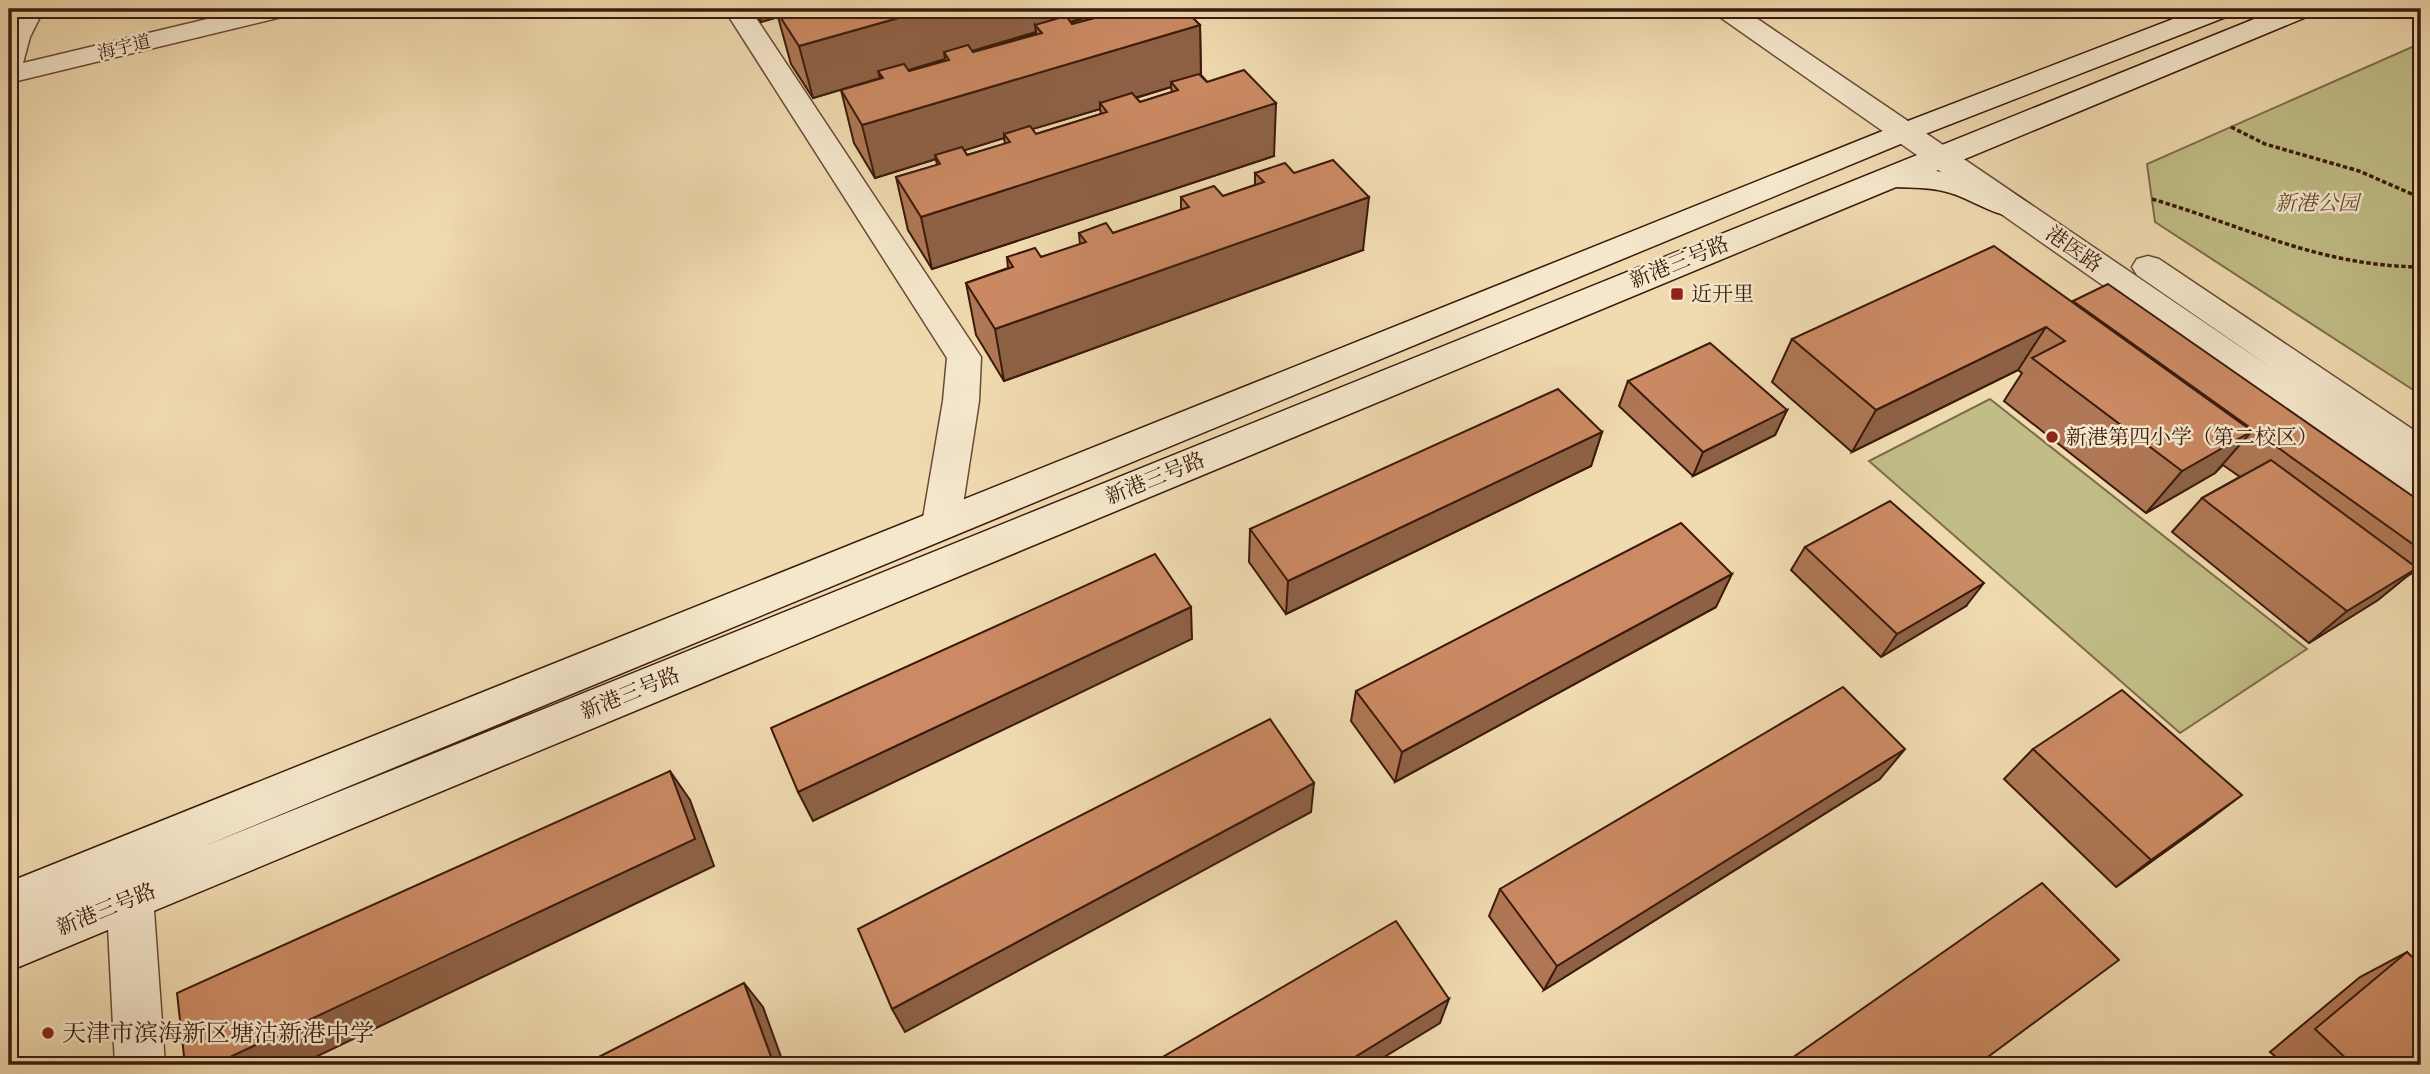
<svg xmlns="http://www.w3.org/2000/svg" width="2430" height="1074" viewBox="0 0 2430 1074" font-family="'Old Standard TT','Noto Serif SC',serif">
	<rect width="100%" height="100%" fill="#f0dab0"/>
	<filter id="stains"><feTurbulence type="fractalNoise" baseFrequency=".00286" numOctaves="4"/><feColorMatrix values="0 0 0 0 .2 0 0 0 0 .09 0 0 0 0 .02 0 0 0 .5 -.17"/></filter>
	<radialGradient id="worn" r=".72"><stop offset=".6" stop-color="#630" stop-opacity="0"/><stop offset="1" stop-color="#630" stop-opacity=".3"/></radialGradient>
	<g fill="#c1bd86" stroke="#7e6c4a" stroke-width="2">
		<polygon points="2421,43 2421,395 2155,222 2147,164"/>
		<polygon points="1990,399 2307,649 2180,733 1869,461"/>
	</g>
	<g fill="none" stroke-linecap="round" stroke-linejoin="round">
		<g stroke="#684a36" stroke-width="3">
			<g id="minor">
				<polygon points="18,9 44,9 30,37 23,63 249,9 294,9 290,15 9,83 9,25"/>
				<polygon points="724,9 750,9 981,357 979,401 960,524 955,535 941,539 927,535 922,524 943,401 947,358"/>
				<polygon points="128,846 144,853 151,868 165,1065 115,1065 105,868 112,853"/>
			</g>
		</g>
		<g stroke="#684a36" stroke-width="3">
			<polygon id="tertiary" points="1713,9 1743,9 2273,369 2137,275 2132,267 2137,259 2148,256 2159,259 2421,435 2421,467 2413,464 2421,470 2421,503 2408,499 1717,15"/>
		</g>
		<g stroke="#3b1a0d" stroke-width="3">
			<path id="secondary" d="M2199,9H2235L2231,15L1915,138L202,847L2279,9H2315L2311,15L1936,171C1960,174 2018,188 2031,208L2026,215C2000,222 1972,198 1947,192C1930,187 1913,188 1896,187L9,971V882L1895,126Z"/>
		</g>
		<g stroke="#3b1a0d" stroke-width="3.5" stroke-dasharray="4.5 2.5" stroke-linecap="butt">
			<polyline points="2231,127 2265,144 2359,171 2421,198"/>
			<path d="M2152,199C2247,227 2319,266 2421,267"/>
		</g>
		<use href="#minor" fill="#f5e7cc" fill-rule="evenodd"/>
		<use href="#tertiary" fill="#f5e7cc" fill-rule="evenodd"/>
		<use href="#secondary" fill="#f5e7cc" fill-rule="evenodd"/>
	</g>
	<g fill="#af7755" stroke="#3b1a0d" stroke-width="2" fill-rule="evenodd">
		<path d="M752,9H1184L1200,25L1201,75L1274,156L932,269L908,230L896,177L937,165L936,159L875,178L854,143L841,90L880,78L813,98L791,64L778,17L761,22ZM1104,12V15L1072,24L1071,22ZM1036,32V34L973,52L972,51ZM945,59V61L909,71L908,70ZM1171,87L1172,92L1140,102L1136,98ZM1100,109L1101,114L1036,134L1032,129ZM1004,138L1005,144L967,155L964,150Z"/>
		<polygon points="1255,173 1363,250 1004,381 976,335 966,283 1008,268 1007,257 1041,257 1080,245 1079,233 1113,233 1181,210 1181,197 1223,196 1255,185"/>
		<polygon points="2073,301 2421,502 2421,567 2406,577 2378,600 2309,643 2172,532 2202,498 2240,477 2223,465 2215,473 2146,513 2004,401 2022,373 2018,370 1852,452 1772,382 1792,339 2072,302"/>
		<polygon points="1628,381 1787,410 1775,435 1693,476 1619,406"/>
		<polygon points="1602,432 1591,466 1286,614 1249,562 1250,529"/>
		<polygon points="1805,547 1966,606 1881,657 1791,570"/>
		<polygon points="1716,607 1395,782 1351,721 1356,691"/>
		<polygon points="2033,749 2205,823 2116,887 2004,779"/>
		<polygon points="1880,779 1544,990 1489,916 1500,889"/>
		<polygon points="2407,952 2421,1065 2285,1065 2270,1052 2360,977"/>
	</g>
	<g fill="#8e6145" stroke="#3b1a0d" stroke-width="2">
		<polygon points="757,9 809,9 777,12 778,17 761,22"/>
		<polygon points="930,9 1103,9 1104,12 1040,31 1035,25 1036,32 948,58 944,52 945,59 882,78 878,71 880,78 813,98 799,46"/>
		<polygon points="1200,25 1201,78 1171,82 1171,87 1104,107 1100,103 1100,109 1006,137 1004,134 1004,138 937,159 935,155 936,159 875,178 862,125"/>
		<polygon points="1276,103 1274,156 932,269 921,217"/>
		<polygon points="1369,197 1363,250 1004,381 995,329"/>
		<polygon points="2046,327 2018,370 1852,452 1876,410"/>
		<polygon points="1787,410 1775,435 1693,476 1703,452"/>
		<polygon points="2252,431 2215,473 2146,513 2182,471"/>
		<polygon points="1602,432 1591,466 1286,614 1288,581"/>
		<polygon points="2421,560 2421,567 2406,577 2378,600 2309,643 2347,611 2402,577"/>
		<polygon points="1732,574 1716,607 1395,782 1402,752"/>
		<polygon points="1984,583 1966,606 1881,657 1897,634"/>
		<polygon points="1191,607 1192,639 813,821 798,792"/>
		<polygon points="1905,749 1880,779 1544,990 1557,966"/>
		<polygon points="670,771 690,800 714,866 299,1065 213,1065"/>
		<polygon points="1314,783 1311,812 905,1032 892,1009"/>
		<polygon points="2242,795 2205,823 2116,887 2151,860"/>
		<polygon points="744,983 763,1007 784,1065 774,1065"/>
		<polygon points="1449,999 1440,1023 1371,1065 1342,1065"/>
	</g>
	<g fill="#cb8a63" stroke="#3b1a0d" stroke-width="2">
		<polygon points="788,9 930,9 799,46 777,12"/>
		<polygon points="1105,9 1184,9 1200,25 862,125 841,90 883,78 878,71 904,64 909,71 949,60 944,52 968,45 973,52 1042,33 1035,25 1066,16 1072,24 1110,14"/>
		<polygon points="1244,70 1276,103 921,217 896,177 940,164 935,155 962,147 967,155 1010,142 1004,134 1030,126 1036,134 1107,112 1100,103 1132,93 1140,102 1178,90 1171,82 1199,74 1207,82"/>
		<polygon points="1333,160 1369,197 995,329 966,283 1013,267 1007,257 1035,248 1041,257 1086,242 1079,233 1106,223 1113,233 1189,207 1181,197 1214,186 1223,196 1264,182 1255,173 1285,163 1294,173"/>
		<polygon points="1994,246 2252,431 2182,471 2032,358 2065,341 2046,327 1876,410 1792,339"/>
		<polygon points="2108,284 2421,502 2421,550 2073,301"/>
		<polygon points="1710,343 1787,410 1703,452 1628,381"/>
		<polygon points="1558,389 1602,432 1288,581 1250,529"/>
		<polygon points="2271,460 2417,568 2347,611 2202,498"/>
		<polygon points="1890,501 1984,583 1897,634 1805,547"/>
		<polygon points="1681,523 1732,574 1402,752 1356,691"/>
		<polygon points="1155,554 1191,607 798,792 771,728"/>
		<polygon points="1843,687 1905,749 1557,966 1500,889"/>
		<polygon points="2122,690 2242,795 2151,860 2033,749"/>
		<polygon points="1270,719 1314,783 892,1009 858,929"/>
		<polygon points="670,771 695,839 213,1065 185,1065 177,993"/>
		<polygon points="2042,883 2119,960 1977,1065 1782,1065"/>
		<polygon points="1396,921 1449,999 1342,1065 1149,1065"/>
		<polygon points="2407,952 2421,965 2421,1065 2353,1065 2315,1029"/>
		<polygon points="744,983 774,1065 583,1065"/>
	</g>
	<g fill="#8f2418" stroke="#f5e7cc" stroke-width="2.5">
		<rect x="1670" y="287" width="14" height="14" rx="3.5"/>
		<circle cx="2052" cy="437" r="7"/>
		<circle cx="48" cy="1033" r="7"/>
	</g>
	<g text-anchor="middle" stroke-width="5" stroke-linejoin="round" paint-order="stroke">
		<g font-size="18" fill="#3b1a0d" stroke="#f5e7cc">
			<text transform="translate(124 47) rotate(-14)" y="6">海宇道</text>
		</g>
		<g font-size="21" font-style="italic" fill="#634b31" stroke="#f5e7cc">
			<text x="2317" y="210">新港公园</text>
		</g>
		<g font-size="21" fill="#3b1a0d" stroke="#f5e7cc">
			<text transform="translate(2074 249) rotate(35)" y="7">港医路</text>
			<text transform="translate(1679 262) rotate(-22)" y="7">新港三号路</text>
			<text transform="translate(1155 478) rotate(-22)" y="7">新港三号路</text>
			<text transform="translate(630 693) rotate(-22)" y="7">新港三号路</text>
			<text transform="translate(106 909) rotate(-22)" y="7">新港三号路</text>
		</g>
		<g font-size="21" fill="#3b1a0d" stroke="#f5e7cc" text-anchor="start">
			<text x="1691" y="301">近开里</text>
			<text x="2066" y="444">新港第四小学（第二校区）</text>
		</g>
		<g font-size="24" fill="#3b1a0d" stroke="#f5e7cc" text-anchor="start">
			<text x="62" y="1041">天津市滨海新区塘沽新港中学</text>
		</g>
	</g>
	<rect width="2430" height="1074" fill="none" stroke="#f0dab0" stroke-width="35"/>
	<rect x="10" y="10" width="2409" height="1053" fill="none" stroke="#3b1a0d" stroke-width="3.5"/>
	<rect x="18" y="18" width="2395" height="1039" fill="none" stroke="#3b1a0d" stroke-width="2"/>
	<rect width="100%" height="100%" filter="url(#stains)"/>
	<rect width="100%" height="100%" fill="url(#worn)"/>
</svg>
